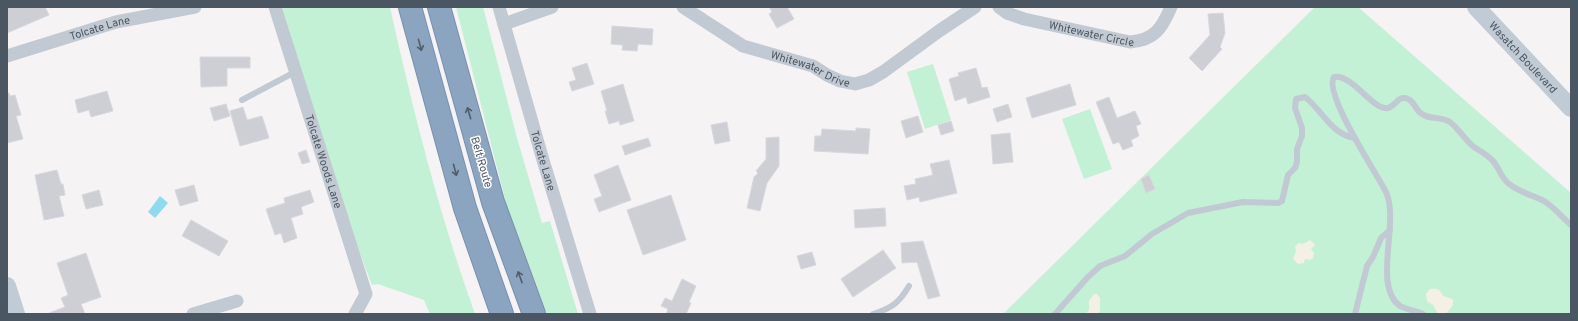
<svg xmlns="http://www.w3.org/2000/svg" width="1578" height="321" viewBox="0 0 1578 321" font-family="Overpass,sans-serif">
	<rect width="100%" height="100%" fill="#f5f3f3"/>
	<g fill="#c3f1d5">
		<path d="M282,7H390C413,111 439,214 475,314H430L424,300L378,284L372,285L350,228Z"/>
		<polygon points="456,7 483,7 517,138 542,223 550,221 578,314 547,314 507,207"/>
		<polygon points="1315,7 1358,7 1571,193 1571,314 1003,314"/>
		<polygon points="933,64 951,120 925,129 907,72"/>
		<polygon points="1090,109 1112,169 1084,179 1062,119"/>
	</g>
	<g fill="#f5f0e5">
		<polygon points="1310,240 1315,245 1311,249 1314,253 1313,258 1310,260 1305,259 1304,263 1298,264 1293,259 1296,251 1295,246 1299,243 1303,244"/>
		<path d="M1430,289C1438,288 1440,290 1443,296L1450,298L1453,300V305L1446,314H1438L1433,305L1427,301L1426,294Z"/>
		<polygon points="1094,294 1097,294 1100,298 1100,311 1097,314 1085,314 1089,310 1089,301"/>
	</g>
	<polygon fill="#90daee" points="160,196 168,203 155,218 148,212"/>
	<g fill="#cdcfd5" stroke="#d7d9de">
		<polygon points="7,7 45,7 49,15 7,33"/>
		<polygon points="769,7 787,7 794,19 777,28 769,14 772,12"/>
		<polygon points="1223,13 1225,33 1220,47 1222,49 1202,71 1189,58 1210,35 1208,14"/>
		<polygon points="612,26 653,29 652,45 638,44 637,51 622,50 623,45 611,44"/>
		<polygon points="200,57 250,57 250,68 227,68 227,86 201,87"/>
		<polygon points="587,63 594,84 572,91 569,82 576,80 572,68"/>
		<polygon points="976,68 982,88 987,87 990,97 968,104 966,97 955,101 949,79 959,76 958,73"/>
		<polygon points="623,84 634,121 620,125 619,121 609,124 605,111 607,111 601,91"/>
		<polygon points="1070,84 1076,105 1032,118 1026,98"/>
		<polygon points="107,91 113,111 91,117 89,110 78,113 75,100"/>
		<polygon points="7,93 9,93 10,96 15,95 21,115 16,116 23,139 7,143"/>
		<polygon points="1109,97 1117,118 1135,111 1141,124 1136,126 1139,136 1131,140 1133,146 1123,150 1119,142 1113,144 1096,102"/>
		<polygon points="226,104 230,116 214,121 210,108"/>
		<polygon points="1008,104 1012,117 997,122 993,109"/>
		<polygon points="243,107 247,120 262,116 269,138 240,146 230,111"/>
		<polygon points="918,116 923,132 906,138 901,121"/>
		<polygon points="951,121 954,131 941,135 938,125"/>
		<polygon points="727,122 730,141 715,144 711,125"/>
		<polygon points="856,128 870,129 868,154 814,151 815,136 821,136 822,129 856,131"/>
		<polygon points="1010,133 1013,162 993,164 991,135"/>
		<polygon points="779,137 779,166 767,183 760,211 747,208 754,177 758,173 756,171 766,159 766,138"/>
		<polygon points="648,138 651,146 625,155 622,146"/>
		<polygon points="306,150 310,162 302,164 298,153"/>
		<polygon points="949,160 957,193 920,202 919,197 907,200 904,186 916,184 915,179 933,175 930,164"/>
		<polygon points="618,165 631,200 599,212 594,199 602,196 594,175"/>
		<polygon points="57,170 61,184 63,184 65,195 59,196 64,216 44,220 35,175"/>
		<polygon points="1149,175 1155,189 1146,193 1141,179"/>
		<polygon points="194,185 198,201 180,206 175,190"/>
		<polygon points="99,190 103,205 86,209 82,195"/>
		<polygon points="310,190 314,202 301,207 303,214 291,218 297,238 284,243 281,233 275,235 266,209 285,203 284,198"/>
		<polygon points="671,195 686,240 643,255 627,210"/>
		<polygon points="885,208 886,226 855,228 854,210"/>
		<polygon points="191,220 228,241 219,256 182,236"/>
		<polygon points="923,241 940,296 928,299 917,262 902,263 901,243"/>
		<polygon points="883,250 896,268 853,297 841,279"/>
		<polygon points="812,252 816,265 801,269 797,256"/>
		<polygon points="86,253 101,297 81,304 85,314 49,314 49,313 65,307 61,298 68,295 57,263"/>
		<polygon points="682,279 696,286 689,302 691,303 686,314 666,314 668,309 661,306 665,298 672,301"/>
	</g>
	<g fill="none" stroke-linecap="round" stroke-linejoin="round">
		<g stroke="#7690ad" stroke-width="24">
			<g id="highway">
				<polyline points="410,7 465,208 502,314"/>
				<polyline points="439,7 493,202 534,314"/>
			</g>
		</g>
		<g stroke="#c1cad2" stroke-width="6">
			<polyline points="242,100 295,72"/>
			<path d="M873,314C892,308 899,303 909,286"/>
			<path d="M1055,314L1087,278L1100,266L1125,256L1152,234L1188,213L1243,202L1278,203L1282,201L1288,175L1295,168L1297,162V149L1302,136V128L1295,108L1296,99L1305,97C1323,111 1330,133 1354,138"/>
			<polyline points="1355,314 1367,266 1373,257 1381,238 1390,230"/>
			<path d="M1423,314C1418,312 1403,308 1400,306C1372,286 1400,222 1386,192C1377,174 1323,93 1334,77C1349,74 1367,100 1379,106C1395,115 1395,93 1408,99C1415,102 1415,110 1422,114C1430,120 1441,116 1450,122C1459,129 1465,140 1474,147C1480,151 1488,155 1493,161C1499,168 1501,177 1508,183C1518,192 1533,195 1544,201C1554,207 1562,217 1571,225"/>
		</g>
		<g stroke="#c1cad2" stroke-width="13">
			<path id="s1" d="M275,7L366,294L355,314"/>
			<path id="s2" d="M499,7L543,160L590,314"/>
			<path id="s3" d="M683,7L743,46L813,66L827,75L840,81L855,84L869,80L883,72L939,31L975,7"/>
			<path id="s4" d="M999,7L1007,13L1024,19L1130,42C1155,40 1162,28 1171,7"/>
			<polyline points="504,24 552,7"/>
			<path id="s5" d="M7,56L116,22L195,7"/>
			<polyline points="193,314 237,301"/>
		</g>
		<g stroke="#c1cbd6" stroke-width="18">
			<path id="s6" d="M1476,7L1571,108"/>
			<polyline points="7,286 16,314"/>
		</g>
		<use href="#highway" stroke="#8ba5c1" stroke-width="22"/>
	</g>
	<defs><path id="oneway-shaft" d="M-6 0H5M1.5-3L5.5 0L1.5 3" fill="none" stroke-width="1.6" stroke-linecap="round" stroke-linejoin="round"/></defs>
	<g stroke="#505e6b">
		<use href="#oneway-shaft" transform="translate(420 45) rotate(75)"/>
		<use href="#oneway-shaft" transform="translate(469 113) rotate(-106)"/>
		<use href="#oneway-shaft" transform="translate(455 170) rotate(75)"/>
		<use href="#oneway-shaft" transform="translate(520 277) rotate(-110)"/>
	</g>
	<g text-anchor="middle" stroke-width="3" stroke-linejoin="round" paint-order="stroke">
		<g font-size="11" fill="#4a5661" stroke="#fff">
			<text dy="4" stroke="none"><textPath href="#s5" startOffset="97">Tolcate Lane</textPath></text>
			<text dy="4" stroke="none"><textPath href="#s4" startOffset="97">Whitewater Circle</textPath></text>
			<text dy="4" stroke="none"><textPath href="#s6" startOffset="69">Wasatch Boulevard</textPath></text>
			<text dy="4" stroke="none"><textPath href="#s3" startOffset="143">Whitewater Drive</textPath></text>
			<text dy="4" stroke="none"><textPath href="#s2" startOffset="160">Tolcate Lane</textPath></text>
			<text dy="4" stroke="none"><textPath href="#s1" startOffset="162">Tolcate Woods Lane</textPath></text>
			<text transform="translate(482 162) rotate(74)" y="4">Belt Route</text>
		</g>
	</g>
	<rect width="1578" height="321" fill="none" stroke="#4a5661" stroke-width="16"/>
</svg>
